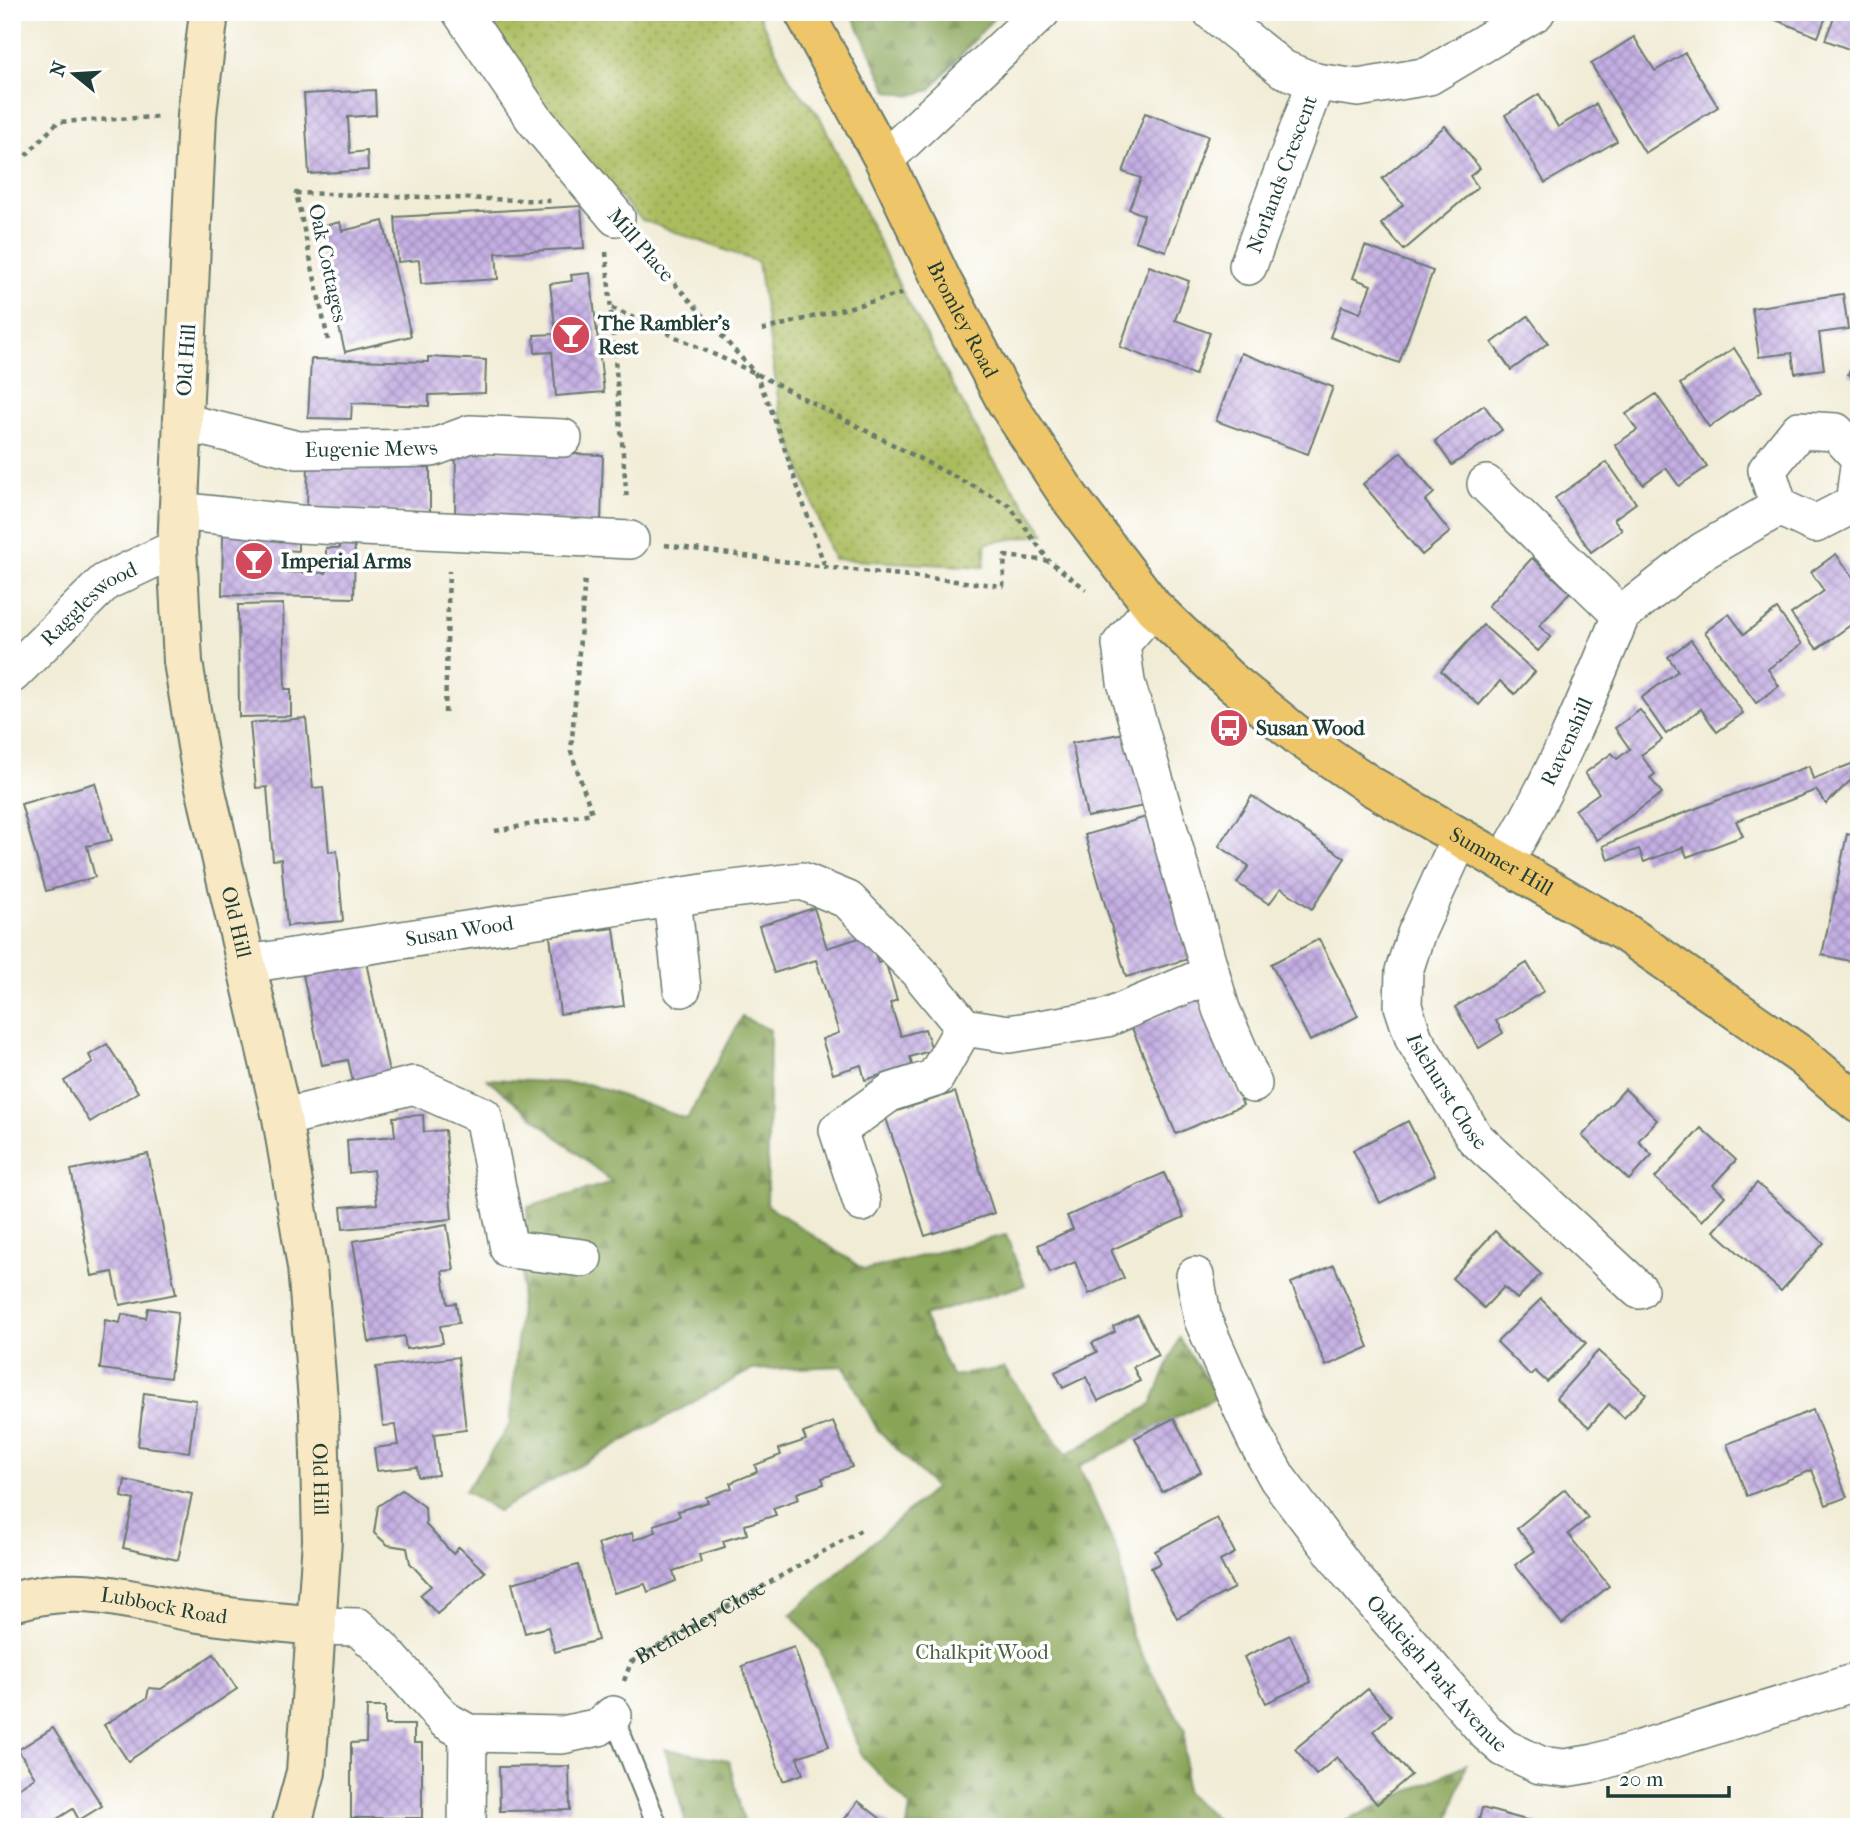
<svg xmlns="http://www.w3.org/2000/svg" width="1871" height="1839" viewBox="0 0 1871 1839" font-family="'IM FELL French Canon',serif">
	<defs>
		<pattern id="grass-dots" width="8" height="8" patternUnits="userSpaceOnUse" patternTransform="scale(1.75)"><rect width="8" height="8" fill="#abbc5f"/><path d="M2 2h.1M6 6h.1" fill="none" stroke="#8b9a4f" stroke-width="1.8" stroke-linecap="round"/></pattern>
		<pattern id="forest-firs" width="22" height="20" patternUnits="userSpaceOnUse" patternTransform="scale(1.75)"><rect width="22" height="20" fill="#88a456"/><path d="M5 1l3.5 6h-7zM16 11l3.5 6h-7z" fill="#6f8748"/></pattern>
		<pattern id="building-cross-hatch" width="8" height="8" patternUnits="userSpaceOnUse" patternTransform="scale(1.75)"><rect width="8" height="8" fill="#c4aee3"/><path d="M0 0l8 8M0 8l8-8" fill="none" stroke="#9f8fb9"/></pattern>
	</defs>
	<rect width="100%" height="100%" fill="#fff"/>
	<filter id="ink" filterUnits="userSpaceOnUse"><feTurbulence type="fractalNoise" baseFrequency=".0143" numOctaves="2"/><feDisplacementMap in="SourceGraphic" scale="14" xChannelSelector="R" yChannelSelector="G"/><feConvolveMatrix kernelMatrix="1 2 1 2 8 2 1 2 1" color-interpolation-filters="sRGB"/></filter>
	<filter id="wash" filterUnits="userSpaceOnUse"><feTurbulence type="fractalNoise" baseFrequency=".00686" numOctaves="4" result="noise"/><feDisplacementMap in="SourceGraphic" scale="28" xChannelSelector="R" yChannelSelector="G"/><feGaussianBlur stdDeviation="1.57" result="paint"/><feColorMatrix in="noise" values="0 0 0 0 0 0 0 0 0 0 0 0 0 0 0 0 0 1.4 0 .05"/><feComposite in="paint" operator="in"/></filter>
	<g filter="url(#wash)">
		<rect width="100%" height="100%" fill="#f1ecd6"/>
		<polygon fill="url(#grass-dots)" stroke="#657c4a" stroke-width="2" points="471,12 757,12 791,82 819,115 900,287 991,456 1045,534 986,543 984,567 833,559 780,411 758,262 642,220 540,114"/>
		<g fill="url(#forest-firs)" stroke="#547045" stroke-width="2">
			<polygon points="851,12 999,12 930,90 910,96 888,91"/>
			<polygon points="742,1017 770,1030 767,1205 865,1270 1006,1235 1025,1285 923,1316 952,1376 1004,1368 1066,1455 1151,1405 1179,1338 1218,1397 1079,1466 1120,1558 1131,1635 1185,1730 1185,1792 1226,1827 907,1827 910,1807 862,1756 820,1650 791,1614 935,1488 877,1429 844,1366 751,1370 498,1511 465,1491 510,1424 528,1207 612,1182 487,1079 588,1084 687,1119"/>
			<polygon points="665,1749 729,1760 745,1827 687,1827"/>
			<polygon points="1466,1764 1447,1827 1333,1827"/>
		</g>
		<g id="blocks">
			<g fill="url(#building-cross-hatch)">
				<polygon points="1756,12 1828,12 1818,37"/>
				<polygon points="1836,12 1859,12 1859,53 1825,40"/>
				<polygon points="1634,37 1655,71 1685,53 1718,107 1645,153 1591,64"/>
				<polygon points="375,90 376,115 348,117 350,153 367,151 368,170 309,174 304,94"/>
				<polygon points="1539,94 1558,127 1596,104 1617,141 1545,183 1505,115"/>
				<polygon points="1145,113 1208,136 1166,251 1135,241 1144,215 1129,209 1141,178 1123,172"/>
				<polygon points="1445,126 1480,168 1470,176 1478,187 1404,250 1381,224 1403,205 1382,179"/>
				<polygon points="581,206 584,248 496,253 498,279 421,284 419,260 398,262 395,217"/>
				<polygon points="383,221 411,336 345,352 315,228 340,222 342,231"/>
				<polygon points="1365,246 1433,271 1399,363 1330,337 1342,306 1360,313 1371,285 1353,278"/>
				<polygon points="1149,266 1189,281 1175,320 1210,333 1195,375 1120,347"/>
				<polygon points="590,273 604,392 556,396 552,352 535,353 534,335 556,334 550,284 572,281 571,275"/>
				<polygon points="1843,294 1848,329 1819,333 1824,369 1795,373 1792,353 1759,357 1752,308"/>
				<polygon points="1528,316 1548,343 1511,370 1492,343"/>
				<polygon points="1734,348 1762,391 1709,427 1680,384"/>
				<polygon points="1241,353 1333,387 1308,454 1216,421"/>
				<polygon points="1859,356 1859,380 1848,374"/>
				<polygon points="428,357 486,360 485,393 429,395 429,406 352,403 351,419 308,418 311,359 428,362"/>
				<polygon points="1656,394 1707,467 1679,486 1666,468 1643,484 1615,445 1637,430 1626,414"/>
				<polygon points="1484,405 1502,430 1452,465 1435,441"/>
				<polygon points="456,450 603,455 601,523 455,518"/>
				<polygon points="1401,452 1434,493 1425,501 1450,532 1422,555 1363,484"/>
				<polygon points="308,460 430,461 430,512 307,511"/>
				<polygon points="1607,462 1636,503 1614,519 1622,530 1591,552 1555,498"/>
				<polygon points="223,531 298,531 298,551 286,550 286,572 326,573 326,548 340,548 340,533 355,533 354,598 222,595"/>
				<polygon points="1836,554 1859,585 1859,619 1817,649 1791,614 1824,591 1811,572"/>
				<polygon points="1532,558 1570,592 1539,626 1551,637 1538,651 1488,606"/>
				<polygon points="283,604 285,689 291,689 291,716 239,717 238,605"/>
				<polygon points="1777,609 1802,644 1768,669 1779,686 1756,703 1705,632 1729,614 1744,634"/>
				<polygon points="1483,625 1535,672 1515,694 1500,681 1479,705 1441,671"/>
				<polygon points="1691,640 1743,713 1717,732 1701,709 1666,734 1641,698 1678,671 1668,657"/>
				<polygon points="1640,710 1662,740 1641,755 1655,774 1650,778 1662,793 1597,840 1575,810 1599,793 1585,773 1612,753 1617,759 1630,749 1615,728"/>
				<polygon points="306,718 313,788 323,787 329,852 337,851 343,921 287,926 281,859 273,860 267,787 256,788 250,723"/>
				<polygon points="1135,731 1150,805 1087,817 1072,743"/>
				<polygon points="1859,761 1859,783 1852,785 1851,780 1826,804 1816,790 1736,821 1743,836 1687,857 1683,847 1644,862 1639,849 1608,860 1603,846 1636,831 1809,766 1813,779"/>
				<polygon points="95,783 112,840 87,846 95,877 46,891 21,804"/>
				<polygon points="1252,796 1345,858 1312,909 1281,888 1269,904 1237,883 1249,866 1219,846"/>
				<polygon points="1153,815 1195,957 1126,977 1085,835"/>
				<polygon points="1847,834 1859,837 1859,963 1822,955"/>
				<polygon points="814,908 827,948 869,935 878,963 885,961 897,1000 890,1003 901,1036 925,1029 932,1050 910,1057 912,1065 865,1080 861,1065 833,1074 822,1039 839,1033 816,960 774,973 759,926"/>
				<polygon points="614,928 624,1006 560,1014 550,936"/>
				<polygon points="1319,939 1358,1016 1310,1041 1271,964"/>
				<polygon points="364,952 389,1073 353,1081 348,1060 322,1065 302,970"/>
				<polygon points="1527,963 1544,991 1496,1021 1503,1033 1479,1048 1455,1007"/>
				<polygon points="1198,999 1243,1105 1176,1134 1132,1028"/>
				<polygon points="107,1044 138,1092 90,1122 64,1081 93,1063 89,1055"/>
				<polygon points="1625,1089 1657,1120 1638,1141 1652,1155 1629,1180 1582,1136"/>
				<polygon points="955,1092 994,1213 925,1236 885,1115"/>
				<polygon points="423,1115 424,1132 445,1130 452,1219 343,1229 341,1207 377,1204 373,1170 349,1173 347,1140 395,1136 393,1117"/>
				<polygon points="1408,1121 1435,1175 1380,1203 1353,1150"/>
				<polygon points="1701,1128 1736,1160 1713,1185 1725,1196 1702,1221 1655,1178"/>
				<polygon points="148,1154 176,1294 120,1305 113,1272 92,1276 71,1170"/>
				<polygon points="1164,1173 1184,1217 1111,1250 1124,1278 1089,1294 1075,1262 1050,1273 1038,1245 1073,1229 1067,1216"/>
				<polygon points="1757,1183 1824,1243 1781,1291 1714,1231"/>
				<polygon points="447,1225 454,1270 442,1271 448,1304 456,1303 459,1323 440,1326 443,1343 406,1349 404,1336 369,1342 353,1241"/>
				<polygon points="1495,1231 1541,1274 1517,1299 1504,1287 1484,1308 1452,1278"/>
				<polygon points="1334,1265 1369,1347 1326,1366 1291,1283"/>
				<polygon points="1541,1299 1586,1343 1547,1382 1535,1371 1530,1375 1497,1342"/>
				<polygon points="148,1308 178,1312 170,1378 100,1369 105,1320 120,1323 122,1314 146,1318"/>
				<polygon points="1138,1315 1158,1355 1133,1367 1140,1381 1098,1401 1086,1377 1063,1388 1055,1372 1097,1352 1092,1343 1115,1332 1113,1327"/>
				<polygon points="1598,1351 1646,1394 1624,1418 1609,1404 1589,1427 1556,1398"/>
				<polygon points="458,1357 466,1430 434,1434 438,1475 418,1477 417,1467 377,1471 374,1448 398,1445 395,1425 383,1426 376,1367"/>
				<polygon points="144,1393 196,1400 189,1452 138,1446"/>
				<polygon points="1813,1410 1847,1497 1826,1505 1812,1470 1747,1496 1727,1444"/>
				<polygon points="1174,1418 1201,1472 1162,1492 1135,1438"/>
				<polygon points="833,1422 852,1467 822,1478 824,1484 797,1493 799,1499 773,1508 776,1515 745,1525 747,1534 723,1541 725,1547 699,1555 701,1562 673,1571 676,1581 648,1592 645,1584 614,1593 598,1544 632,1533 634,1540 656,1532 654,1525 680,1516 678,1511 708,1502 706,1497 732,1488 730,1483 757,1472 755,1465 781,1455 779,1449 806,1440 803,1433"/>
				<polygon points="125,1480 192,1494 178,1560 123,1548 134,1500 122,1497"/>
				<polygon points="1565,1489 1588,1518 1568,1534 1609,1586 1562,1624 1515,1565 1535,1551 1517,1528"/>
				<polygon points="402,1490 425,1507 426,1525 453,1554 459,1547 485,1572 437,1614 420,1595 431,1586 410,1563 407,1548 388,1545 374,1533 378,1506"/>
				<polygon points="1217,1518 1235,1553 1220,1561 1234,1588 1177,1618 1151,1568 1161,1563 1155,1551"/>
				<polygon points="578,1565 598,1640 555,1652 548,1627 525,1633 512,1583"/>
				<polygon points="1290,1635 1311,1682 1266,1703 1244,1657"/>
				<polygon points="794,1647 829,1746 797,1757 803,1774 783,1781 742,1666"/>
				<polygon points="214,1654 237,1689 128,1761 104,1725 147,1698 149,1688 161,1689"/>
				<polygon points="1368,1689 1391,1716 1373,1731 1411,1775 1377,1804 1337,1757 1316,1775 1295,1749"/>
				<polygon points="367,1707 385,1707 385,1725 414,1725 414,1743 422,1743 422,1818 351,1818 351,1743 366,1742"/>
				<polygon points="53,1728 102,1806 79,1820 73,1809 44,1827 12,1827 12,1792 35,1777 18,1750"/>
				<polygon points="569,1766 570,1810 500,1811 499,1767"/>
				<polygon points="858,1801 891,1827 839,1827"/>
				<polygon points="1482,1808 1541,1824 1540,1827 1477,1827"/>
			</g>
		</g>
	</g>
	<g filter="url(#ink)">
		<use href="#blocks" fill-opacity="0" stroke="#687a6d" stroke-width="2"/>
		<g fill="none" stroke-linecap="round" stroke-linejoin="round">
			<g stroke="#687a6d" stroke-width="23">
				<polyline id="lane" points="613,1715 658,1827"/>
			</g>
			<g stroke="#687a6d" stroke-width="40">
				<g id="street">
					<polyline points="461,12 535,120 616,217"/>
					<polyline points="1212,12 1283,69 1316,82 1358,88 1429,76 1536,12"/>
					<polyline points="884,160 1041,12"/>
					<path id="s2" d="M1248,266L1316,82"/>
					<path id="s3" d="M182,422L298,450L432,448L470,434L563,438"/>
					<polyline points="1859,457 1836,432 1799,430 1767,470 1779,507 1815,524 1854,504 1859,466"/>
					<polyline points="1486,484 1621,615 1703,551 1779,507"/>
					<polyline points="178,511 299,524 630,540"/>
					<polyline points="1153,607 1121,644 1126,682 1221,1009 1253,1084"/>
					<path id="s4" d="M12,674L105,582L177,548"/>
					<path id="s5" d="M1460,838L1416,934L1404,971L1403,1006L1414,1039L1475,1138L1639,1290"/>
					<path id="s6" d="M1504,862C1551,784 1587,700 1621,615"/>
					<polyline points="672,898 682,988"/>
					<path id="s7" d="M248,964L716,891L802,881L848,900L919,972L964,1027L1009,1034L1107,1018L1211,974"/>
					<polyline points="282,1118 414,1085 483,1116 509,1249 583,1258"/>
					<polyline points="862,1203 838,1130 891,1092 935,1078 964,1027"/>
					<path id="s8" d="M1195,1276L1203,1320L1255,1438L1278,1479L1350,1574L1487,1733L1504,1748L1540,1765L1565,1768L1595,1763L1859,1681"/>
					<polyline points="317,1626 358,1627 381,1648 445,1720 468,1733 562,1735 599,1727 613,1715"/>
					<polyline points="467,1827 468,1733"/>
				</g>
			</g>
			<g stroke="#687a6d" stroke-width="42">
				<g id="secondary">
					<path id="s9" d="M209,12L197,115L177,548L183,662L201,770L282,1118L307,1267L319,1412L322,1540L306,1772L291,1827"/>
					<path id="s10" d="M12,1602C86,1581 128,1601 199,1613C238,1619 278,1622 317,1626"/>
				</g>
			</g>
			<g stroke="#687a6d" stroke-width="42">
				<g id="primary">
					<path id="s11" d="M804,12L884,160L943,283L1007,403L1070,498L1153,607L1228,679L1301,738L1371,786L1624,932L1802,1056L1859,1104"/>
				</g>
			</g>
			<g stroke="#687a6d" stroke-width="4.5" stroke-dasharray="5 5" stroke-linecap="butt">
				<polyline points="12,170 58,122 157,117"/>
				<polyline points="641,246 755,373 771,409 825,567"/>
				<polyline points="606,252 627,501"/>
				<polyline points="612,308 755,373 1009,505 1049,561"/>
				<polyline points="762,330 905,293"/>
				<polyline points="328,340 296,193 552,201"/>
				<polyline points="665,545 825,567 1003,586 1005,556 1049,561 1086,589"/>
				<polyline points="445,713 449,571"/>
				<polyline points="495,831 592,813 571,752 585,576"/>
				<path id="s1" d="M624,1681L631,1662L861,1530"/>
			</g>
			<use href="#lane" stroke="#fff" stroke-width="19"/>
			<use href="#street" stroke="#fff" stroke-width="37"/>
			<use href="#secondary" stroke="#f8e8c3" stroke-width="38"/>
			<use href="#primary" stroke="#eec569" stroke-width="38"/>
		</g>
	</g>
	<defs>
		<g id="bar-disc" transform="scale(2.0125)"><circle r="9.5" fill="#d1495b" stroke="#fff"/><path d="M-6-5H6L.8 .8V4.5H3.5V6h-7V4.5H-.8V.8Z" fill="#fff"/></g>
		<g id="bus-disc" transform="scale(2.0125)"><circle r="9.5" fill="#d1495b" stroke="#fff"/><path d="M-5-6H5V4H4V6H2V4H-2V6H-4V4H-5ZM-3.5-4V0h7V-4ZM-3.5 1.2v1.5H-2V1.2ZM2 1.2v1.5H3.5V1.2Z" fill="#fff"/></g>
	</defs>
	<g fill-rule="evenodd">
		<use href="#bar-disc" x="571" y="335"/>
		<use href="#bar-disc" x="254" y="561"/>
		<use href="#bus-disc" x="1229" y="728"/>
	</g>
	<g text-anchor="middle" stroke-width="7" stroke-linejoin="round" paint-order="stroke">
		<g font-size="21" fill="#1f3d34" stroke="#fff">
			<text dy="7" stroke="none"><textPath href="#s2" startOffset="98">Norlands Crescent</textPath></text>
			<text transform="translate(641 245) rotate(49)" y="7">Mill Place</text>
			<text transform="translate(328 263) rotate(78)" y="7">Oak Cottages</text>
			<text dy="7" stroke="none"><textPath href="#s11" startOffset="346">Bromley Road</textPath></text>
			<text transform="translate(186 360) rotate(-86)" y="7">Old Hill</text>
			<text dy="7" stroke="none"><textPath href="#s3" startOffset="192">Eugenie Mews</textPath></text>
			<text dy="7" stroke="none"><textPath href="#s4" startOffset="105">Raggleswood</textPath></text>
			<text dy="7" stroke="none"><textPath href="#s6" startOffset="136">Ravenshill</textPath></text>
			<text dy="7" stroke="none"><textPath href="#s11" startOffset="1125">Summer Hill</textPath></text>
			<text dy="7" stroke="none"><textPath href="#s9" startOffset="917">Old Hill</textPath></text>
			<text dy="7" stroke="none"><textPath href="#s7" startOffset="214">Susan Wood</textPath></text>
			<text dy="7" stroke="none"><textPath href="#s5" startOffset="276">Islehurst Close</textPath></text>
			<text dy="7" stroke="none"><textPath href="#s9" startOffset="1482">Old Hill</textPath></text>
			<text dy="7" stroke="none"><textPath href="#s10" startOffset="154">Lubbock Road</textPath></text>
			<text dy="7" stroke="none"><textPath href="#s1" startOffset="100">Brenchley Close</textPath></text>
			<text dy="7" stroke="none"><textPath href="#s8" startOffset="472">Oakleigh Park Avenue</textPath></text>
		</g>
		<g font-size="21" font-weight="bold" fill="#1f3d34" stroke="#fff" text-anchor="start">
			<text x="598" y="330">The Rambler's<tspan x="598" dy="24">Rest</tspan></text>
			<text x="281" y="568">Imperial Arms</text>
			<text x="1256" y="735">Susan Wood</text>
		</g>
		<g font-size="21" fill="#496341" stroke="#fff">
			<text x="982" y="1659">Chalkpit Wood</text>
		</g>
	</g>
	<rect width="1871" height="1839" fill="none" stroke="#fff" stroke-width="42"/>
	<g transform="translate(74 74) rotate(288)" stroke="#ffffff" stroke-width="5" paint-order="stroke">
	<path d="M0-5L12 26L0 18L-12 26Z" fill="#1f3d34"/>
	<text y="-10" font-size="19" font-weight="bold" text-anchor="middle" fill="#1f3d34">N</text>
	</g>
	<path d="M1608 1786v10h121v-10" fill="none" stroke="#1f3d34" stroke-width="3.5"/>
	<text x="1619" y="1786" font-size="21" fill="#1f3d34" stroke="#ffffff" stroke-width="5" paint-order="stroke">20 m</text>
</svg>
